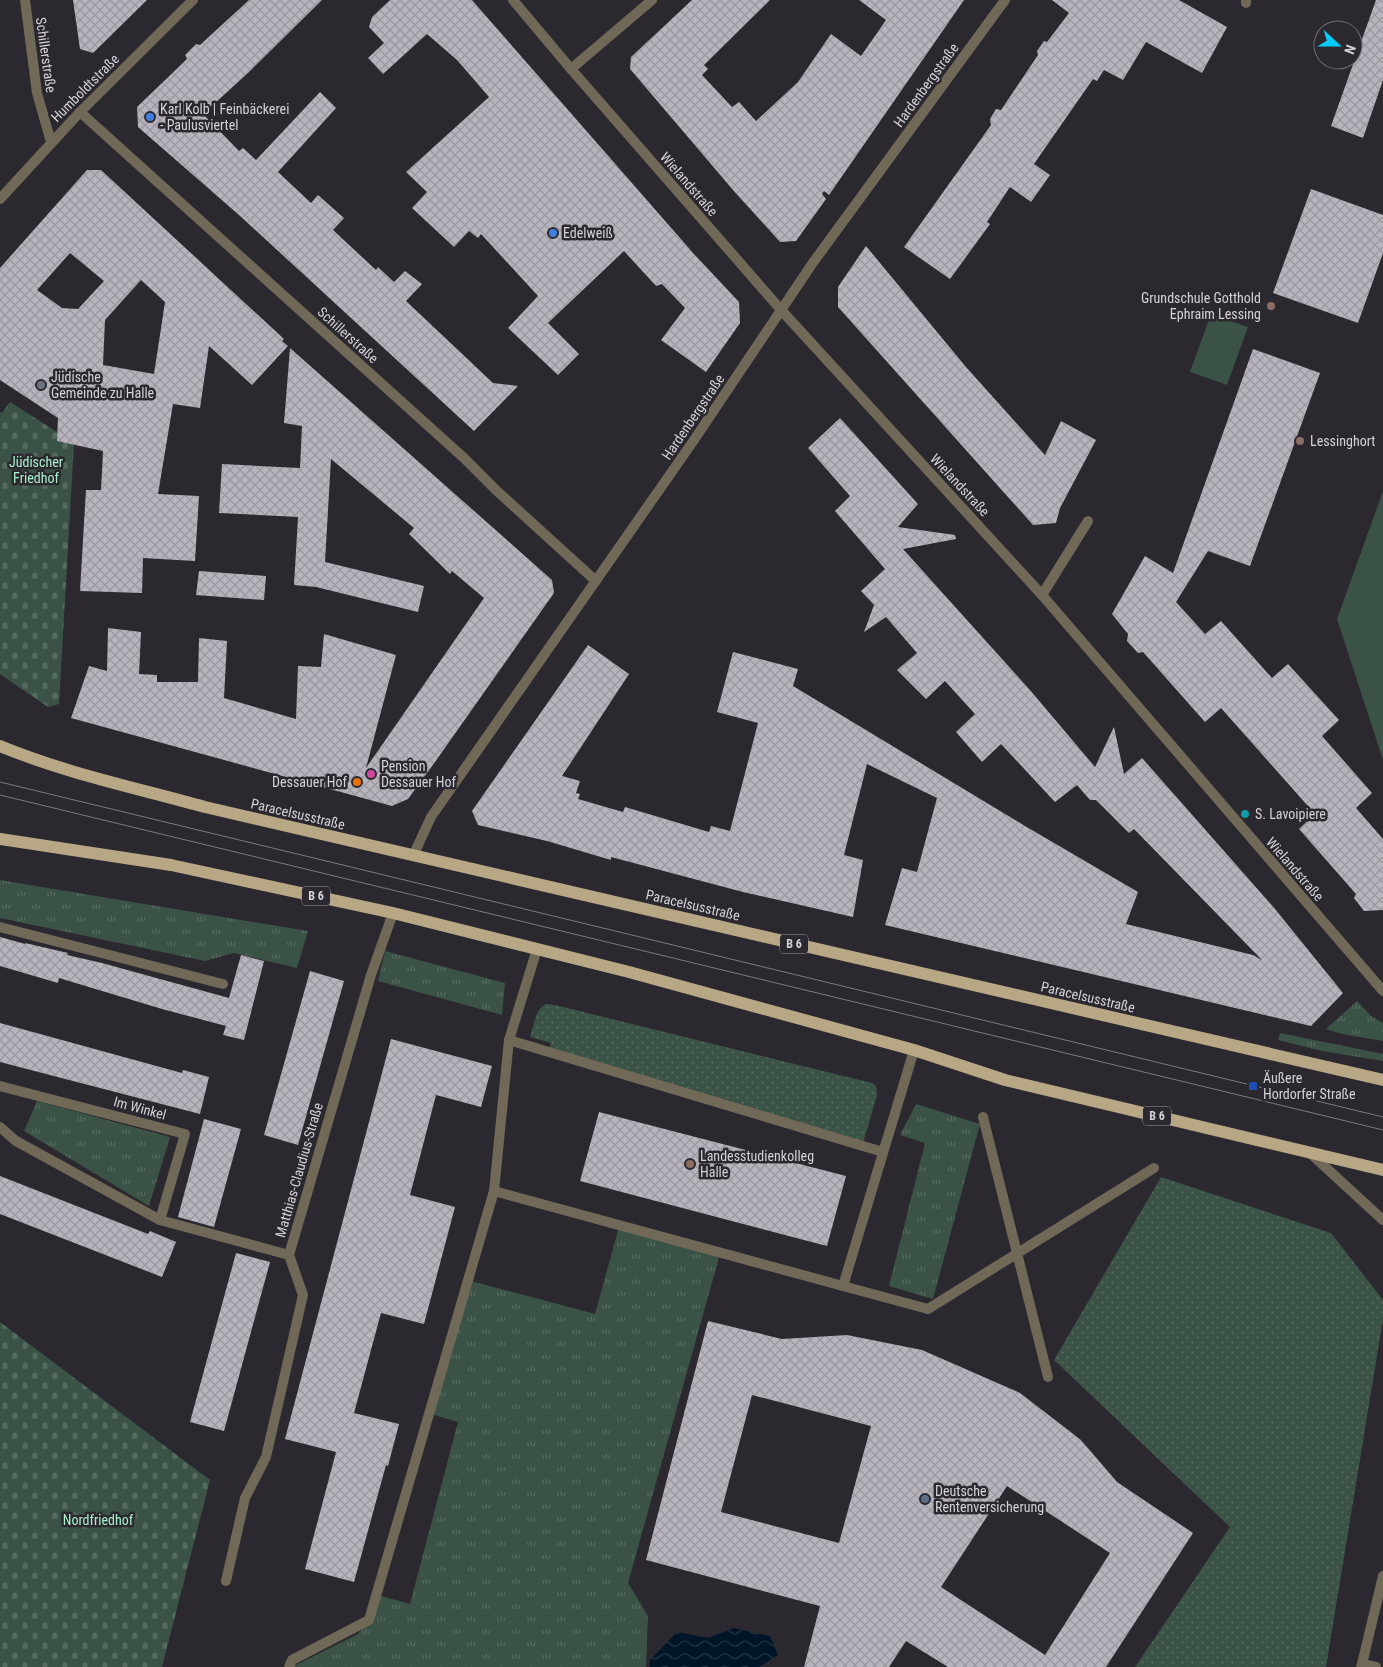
<svg xmlns="http://www.w3.org/2000/svg" width="1383" height="1667" viewBox="0 0 1383 1667" font-family="'Roboto Condensed',sans-serif">
	<defs>
		<pattern id="grass-tufts" width="24" height="20" patternUnits="userSpaceOnUse" patternTransform="scale(1.25)"><rect width="24" height="20" fill="#3b5346"/><path d="M3 7l-1-3M5 7V3M7 7l1-3M15 17l-1-3M17 17v-4M19 17l1-3" fill="none" stroke="#566b60"/></pattern>
		<pattern id="cemetery-stones" width="16" height="16" patternUnits="userSpaceOnUse" patternTransform="scale(1.25)"><rect width="16" height="16" fill="#3b5346"/><path d="M2 7V4a2 2 0 0 1 4 0v3zM10 15v-3a2 2 0 0 1 4 0v3z" fill="#566b60"/></pattern>
		<pattern id="park-dots" width="8" height="8" patternUnits="userSpaceOnUse" patternTransform="scale(1.25)"><rect width="8" height="8" fill="#3b5346"/><path d="M2 2h.1M6 6h.1" fill="none" stroke="#566b60" stroke-width="1.8" stroke-linecap="round"/></pattern>
		<pattern id="water-waves" width="16" height="10" patternUnits="userSpaceOnUse" patternTransform="scale(1.25)"><rect width="16" height="10" fill="#001527"/><path d="M0 5q4-4 8 0t8 0" fill="none" stroke="#243646"/></pattern>
		<pattern id="building-cross-hatch" width="8" height="8" patternUnits="userSpaceOnUse" patternTransform="scale(1.25)"><rect width="8" height="8" fill="#b8b4bd"/><path d="M0 0l8 8M0 8l8-8" fill="none" stroke="#9a979e"/></pattern>
	</defs>
	<rect width="100%" height="100%" fill="#2b282f"/>
	<g fill="url(#grass-tufts)">
		<polygon points="0,880 308,931 297,968 234,953 205,961 0,918"/>
		<polygon points="385,951 505,983 502,1015 378,981"/>
		<polygon points="1357,1001 1371,1016 1383,1023 1383,1041 1342,1034 1326,1029"/>
		<polygon points="1280,1033 1383,1054 1383,1061 1322,1051 1278,1040"/>
		<polygon points="37,1101 170,1137 149,1206 24,1131"/>
		<polygon points="916,1104 980,1124 933,1299 889,1286 925,1143 900,1135"/>
		<polygon points="619,1227 720,1254 628,1583 648,1616 646,1667 292,1667 358,1634 373,1614 378,1595 410,1604 458,1422 431,1414 471,1281 595,1314"/>
	</g>
	<g fill="url(#cemetery-stones)">
		<polygon points="10,402 57,432 74,444 59,704 48,707 0,674 0,412 2,413"/>
		<polygon points="0,1322 210,1480 162,1667 0,1667"/>
	</g>
	<g fill="url(#park-dots)">
		<path d="M546,1004L555,1005L872,1083L876,1086L877,1095L862,1147L548,1052L551,1043L530,1037C534,1025 535,1009 546,1004Z"/>
		<polygon points="1161,1177 1331,1233 1383,1300 1383,1319 1326,1667 1135,1667 1230,1527 1054,1360"/>
	</g>
	<g fill="#3b5346">
		<polygon points="1211,314 1248,327 1227,385 1190,372"/>
		<polygon points="1383,491 1383,760 1337,619"/>
	</g>
	<polygon fill="url(#water-waves)" points="734,1628 770,1636 778,1655 759,1667 650,1667 649,1661 677,1632 708,1638"/>
	<g fill="url(#building-cross-hatch)" fill-rule="evenodd">
		<polygon points="73,0 147,0 93,53 80,49"/>
		<polygon points="249,0 322,0 248,73 203,114 239,151 243,148 256,160 320,92 336,108 278,172 311,203 318,195 344,218 333,230 376,270 378,267 394,282 405,271 422,284 406,301 493,383 518,386 474,431 239,215 138,127 137,107 187,59 185,55 196,44 200,45"/>
		<polygon points="390,0 472,0 694,254 739,302 740,323 706,372 661,340 685,308 662,284 656,286 624,251 548,323 579,354 558,375 508,328 538,296 481,234 478,238 469,231 454,247 412,208 427,192 406,172 489,97 457,60 427,34 383,74 368,58 384,43 369,27 372,17"/>
		<polygon points="692,0 770,0 704,65 708,69 702,75 732,107 739,102 756,121 798,82 831,34 861,56 886,20 859,0 964,0 829,195 824,191 822,194 826,199 796,241 780,242 733,190 630,69 631,57"/>
		<polygon points="1052,0 1179,0 1227,27 1202,73 1146,42 1123,80 1104,70 1097,81 1093,79 1034,164 1050,175 1031,202 1010,187 987,222 990,224 950,279 904,247 991,125 990,119 996,109 1001,110 1038,55 1037,51 1044,41 1047,42 1069,13"/>
		<polygon points="1376,0 1383,0 1383,80 1363,138 1331,126"/>
		<path d="M87,170H101L284,339L282,341L288,346L252,385L209,346L200,408L173,404L158,494L199,496L195,561L143,558L142,593L80,591L86,490H101L103,451L57,441L58,418L0,380V268ZM70,253L104,281L78,309L62,308L37,290ZM141,280L165,302L154,374L103,365L105,320Z"/>
		<polygon points="1311,189 1383,215 1383,253 1358,323 1273,293"/>
		<polygon points="866,246 966,367 1045,455 1061,421 1096,440 1060,508 1056,523 1033,525 838,307 838,287"/>
		<polygon points="290,348 552,580 554,593 435,762 408,799 392,806 71,718 89,666 107,671 108,628 141,632 139,674 157,675 157,682 198,682 199,638 227,641 224,698 296,719 298,666 321,667 324,634 396,655 366,768 484,598 452,571 450,574 409,534 414,528 331,459 325,562 424,586 418,612 316,587 294,585 298,517 219,513 222,464 300,468 302,426 284,423"/>
		<polygon points="1253,349 1320,373 1250,566 1208,551 1176,602 1205,634 1221,621 1272,678 1288,664 1339,720 1322,736 1372,793 1356,808 1383,839 1383,910 1364,911 1354,898 1356,894 1299,829 1315,814 1221,708 1205,722 1143,652 1138,653 1127,641 1128,634 1112,614 1145,556 1173,573"/>
		<polygon points="840,418 918,504 898,527 955,535 956,539 903,549 1030,690 1095,767 1114,727 1124,774 1142,758 1275,909 1343,993 1311,1026 885,925 902,868 917,872 937,798 867,764 844,855 863,860 853,917 743,892 611,857 611,860 547,841 478,825 472,811 588,645 629,674 562,776 580,781 576,793 580,794 578,799 623,812 625,807 709,832 711,826 730,831 758,723 717,712 733,652 798,669 793,686 1025,826 1138,892 1126,924 1253,955 1262,960 1134,829 1129,833 1096,800 1090,800 1077,785 1055,802 1001,744 982,762 956,732 975,714 945,681 926,699 897,670 917,653 886,617 864,632 874,605 861,591 885,569 835,511 850,496 808,448"/>
		<polygon points="199,571 266,576 264,600 196,595"/>
		<polygon points="0,937 25,944 25,943 68,953 67,955 102,963 229,998 241,955 264,961 244,1040 223,1035 226,1026 162,1009 59,978 58,983 0,966"/>
		<polygon points="310,971 344,981 298,1145 264,1135"/>
		<polygon points="0,1023 182,1073 183,1070 209,1077 200,1114 0,1062"/>
		<polygon points="391,1039 492,1066 481,1107 436,1095 410,1195 455,1207 424,1324 381,1313 354,1413 399,1424 388,1466 386,1465 354,1582 305,1569 336,1452 285,1439"/>
		<polygon points="599,1112 846,1176 827,1246 580,1181"/>
		<polygon points="204,1119 241,1129 214,1227 178,1217"/>
		<polygon points="0,1176 148,1234 150,1231 176,1242 162,1277 0,1214"/>
		<polygon points="236,1253 270,1262 224,1431 190,1422"/>
		<path d="M708,1321L782,1339L847,1335L922,1350L1020,1393L1081,1440L1117,1482L1193,1533L1106,1667H948L906,1641L889,1667H804L820,1606L646,1560ZM752,1395L871,1426L839,1543L721,1512ZM1007,1486L1110,1553L1045,1655L941,1587Z"/>
	</g>
	<g fill="none" stroke-linecap="round" stroke-linejoin="round">
		<g stroke="#706958" stroke-width="10">
			<polyline points="1042,595 1088,521"/>
			<polyline points="0,927 223,984"/>
			<polyline points="509,1040 883,1152"/>
			<polyline points="914,1050 843,1286 928,1309"/>
			<polyline points="494,1191 843,1286"/>
			<polyline points="289,1667 292,1660 369,1620 494,1191 509,1040 537,949"/>
		</g>
		<g stroke="#706958" stroke-width="10">
			<polyline points="983,1117 1048,1377"/>
			<polyline points="928,1309 1154,1168"/>
		</g>
		<g stroke="#706958" stroke-width="10">
			<polyline points="25,0 37,93 51,142"/>
			<polyline points="513,0 571,69 782,311 1042,595 1383,991"/>
			<polyline points="1246,0 1246,3"/>
			<polyline points="571,69 652,0"/>
			<polyline points="80,112 464,458 497,491 596,581"/>
			<polyline points="0,199 80,112 193,0"/>
			<polyline points="413,856 431,817 694,440 812,264 1005,0"/>
			<polyline points="0,1086 185,1134 160,1220 16,1141 0,1127"/>
			<polyline points="160,1220 289,1255"/>
			<polyline points="226,1581 245,1498 266,1457 303,1295 289,1255 371,975 393,913"/>
			<polyline points="1361,1667 1362,1664 1376,1667"/>
		</g>
		<g stroke="#706958" stroke-width="10">
			<polyline points="1310,1153 1383,1220"/>
			<polyline points="1362,1664 1383,1576"/>
		</g>
		<g stroke="#b7a784" stroke-width="12">
			<path d="M0,746C65,773 137,788 205,807L1383,1080"/>
			<polyline points="0,839 171,865 393,913 629,972 914,1050 1005,1080 1383,1170"/>
		</g>
		<g stroke="#7c7a80" stroke-width="1">
			<polyline points="0,782 1383,1117"/>
			<polyline points="0,795 1383,1130"/>
		</g>
	</g>
	<g fill="#3f7fe0" stroke="#2b282f" stroke-width="2">
		<circle cx="150" cy="117" r="5"/>
		<circle cx="553" cy="233" r="5"/>
	</g>
	<g fill="#8d6e63" stroke="#2b282f" stroke-width="2">
		<circle cx="1271" cy="306" r="5"/>
		<circle cx="1300" cy="441" r="5"/>
		<circle cx="690" cy="1164" r="5"/>
	</g>
	<circle fill="#6b7280" stroke="#2b282f" stroke-width="2" cx="41" cy="385" r="5"/>
	<circle fill="#d1479c" stroke="#2b282f" stroke-width="2" cx="371" cy="774" r="5"/>
	<circle fill="#e8710a" stroke="#2b282f" stroke-width="2" cx="357" cy="782" r="5"/>
	<circle fill="#0f9aa8" stroke="#2b282f" stroke-width="2" cx="1245" cy="814" r="5"/>
	<rect fill="#1a4fb4" stroke="#2b282f" stroke-width="2" x="1248" y="1081" width="10" height="10" rx="2.5"/>
	<circle fill="#5c6f8a" stroke="#2b282f" stroke-width="2" cx="925" cy="1499" r="5"/>
	<g text-anchor="middle" stroke-width="5" stroke-linejoin="round" paint-order="stroke">
		<g fill="#2b282f" stroke="#a19fa5" stroke-width="1">
			<rect x="302" y="886.5" width="28" height="19" rx="4"/>
			<rect x="780" y="934.5" width="28" height="19" rx="4"/>
			<rect x="1143" y="1106.5" width="28" height="19" rx="4"/>
		</g>
		<g font-size="12" font-weight="bold" fill="#d4d2d7">
			<text x="316" y="900">B 6</text>
			<text x="794" y="948">B 6</text>
			<text x="1157" y="1120">B 6</text>
		</g>
		<g font-size="14" fill="#d4d2d7" stroke="#2b282f">
			<text transform="translate(46 55) rotate(82)" y="5">Schillerstraße</text>
			<text transform="translate(926 85) rotate(-54)" y="5">Hardenbergstraße</text>
			<text transform="translate(85 88) rotate(-45)" y="5">Humboldtstraße</text>
			<text transform="translate(689 184) rotate(49)" y="5">Wielandstraße</text>
			<text transform="translate(348 335) rotate(42)" y="5">Schillerstraße</text>
			<text transform="translate(693 417) rotate(-56)" y="5">Hardenbergstraße</text>
			<text transform="translate(960 485) rotate(47)" y="5">Wielandstraße</text>
			<text transform="translate(298 814) rotate(13)" y="5">Paracelsusstraße</text>
			<text transform="translate(1295 869) rotate(49)" y="5">Wielandstraße</text>
			<text transform="translate(693 905) rotate(13)" y="5">Paracelsusstraße</text>
			<text transform="translate(1088 997) rotate(13)" y="5">Paracelsusstraße</text>
			<text transform="translate(140 1108) rotate(15)" y="5">Im Winkel</text>
			<text transform="translate(299 1170) rotate(-74)" y="5">Matthias-Claudius-Straße</text>
		</g>
		<g font-size="14" fill="#d4d2d7" stroke="#2b282f" text-anchor="start">
			<text x="160" y="114">Karl Kolb | Feinbäckerei<tspan x="160" dy="16">- Paulusviertel</tspan></text>
			<text x="563" y="238">Edelweiß</text>
			<text x="1261" y="303" text-anchor="end">Grundschule Gotthold<tspan x="1261" dy="16">Ephraim Lessing</tspan></text>
			<text x="51" y="382">Jüdische<tspan x="51" dy="16">Gemeinde zu Halle</tspan></text>
			<text x="1310" y="446">Lessinghort</text>
			<text x="381" y="771">Pension<tspan x="381" dy="16">Dessauer Hof</tspan></text>
			<text x="347" y="787" text-anchor="end">Dessauer Hof</text>
			<text x="1255" y="819">S. Lavoipiere</text>
			<text x="1263" y="1083">Äußere<tspan x="1263" dy="16">Hordorfer Straße</tspan></text>
			<text x="700" y="1161">Landesstudienkolleg<tspan x="700" dy="16">Halle</tspan></text>
			<text x="935" y="1496">Deutsche<tspan x="935" dy="16">Rentenversicherung</tspan></text>
		</g>
		<g font-size="14" fill="#a7f1ca" stroke="#2b282f">
			<text x="36" y="467">Jüdischer<tspan x="36" dy="16">Friedhof</tspan></text>
			<text x="98" y="1525">Nordfriedhof</text>
		</g>
	</g>
	<g transform="translate(1338 45) rotate(111)"><circle r="24" fill="#2b282f" stroke="#6f6c72"/>
	<path d="M0-4L9 19L0 12L-9 19Z" fill="#07cbf9"/>
	<text y="-8" font-size="14" font-weight="bold" text-anchor="middle" fill="#d4d2d7">N</text>
	</g>
</svg>
